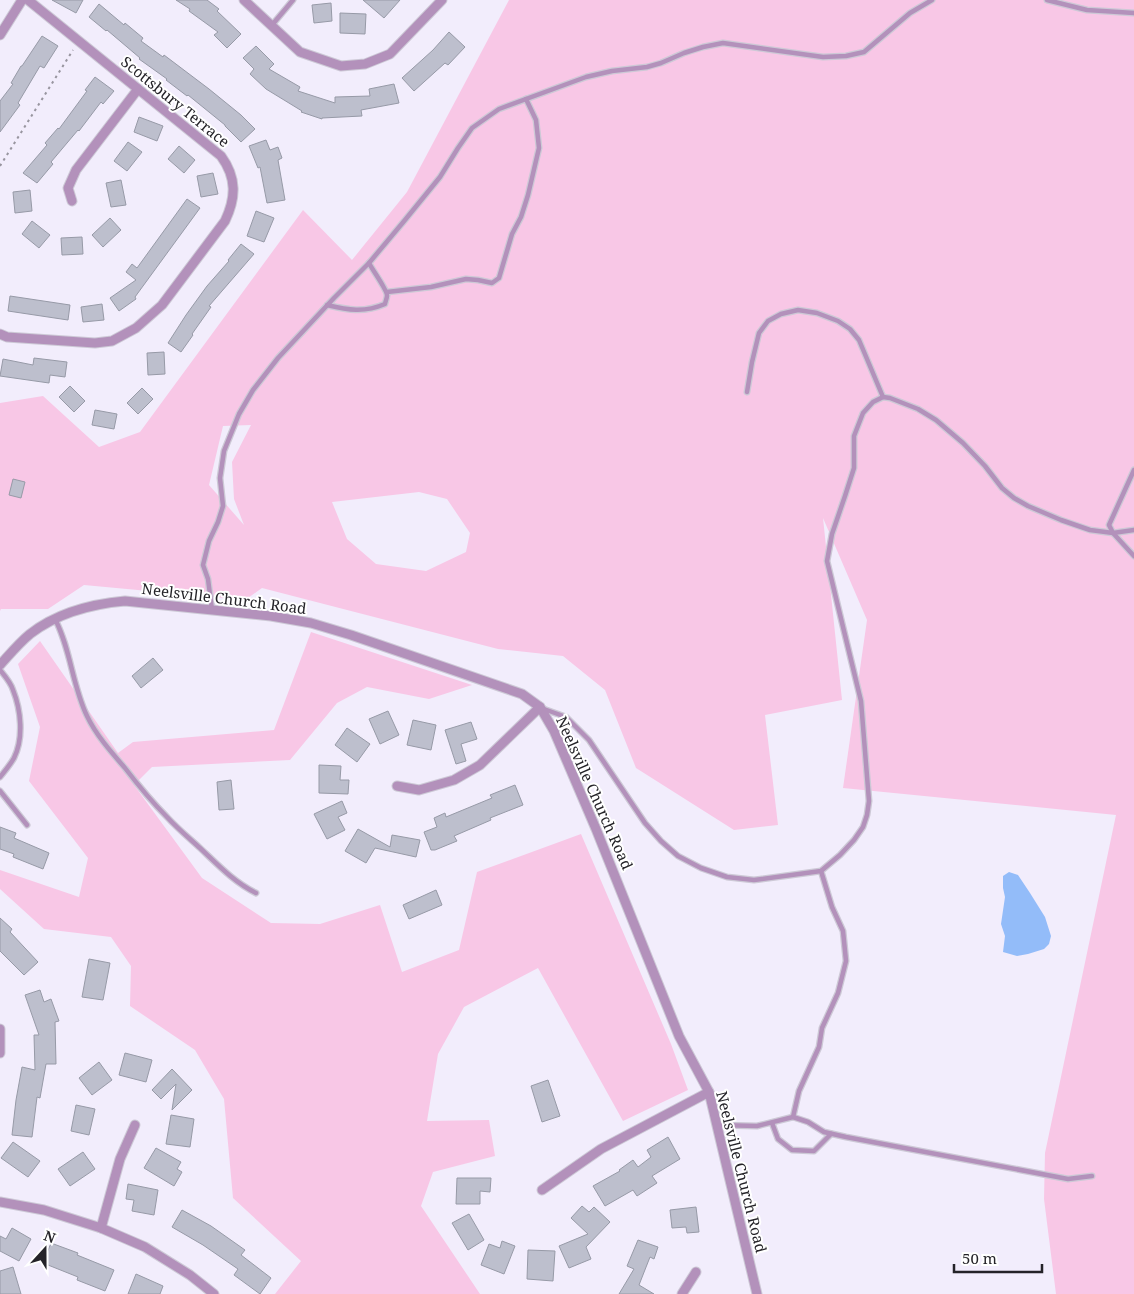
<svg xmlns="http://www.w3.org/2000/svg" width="1134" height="1294" viewBox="0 0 1134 1294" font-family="'Noto Serif',serif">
	<rect width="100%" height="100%" fill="#f2edfc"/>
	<g fill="#f8c7e6" fill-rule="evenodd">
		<path d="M509,0H1134V1294H1056L1044,1199L1045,1153L1116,815L843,788L867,620L823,518L842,700L765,715L778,825L734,830L636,768L605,690L563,656L498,649L262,588L245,600L84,585L48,609H1L0,611V403L43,396L99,447L140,432L303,210L352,260L407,192ZM251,425L232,462L234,499L244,525L209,485L223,426ZM419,492L447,499L470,533L466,552L426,571L376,564L347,539L332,502Z"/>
		<polygon points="311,632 472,685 429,699 367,687 337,703 290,760 152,767 134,785 202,878 271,923 320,924 380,905 402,972 459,950 477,872 581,834 671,1044 688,1090 623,1121 538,968 464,1007 438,1054 427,1121 489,1120 495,1156 433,1172 421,1206 480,1294 275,1294 301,1261 233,1198 224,1099 195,1050 130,1006 131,966 111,937 44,929 0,889 0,870 79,897 88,858 29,781 40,727 18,664 40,641 118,753 133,742 274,730"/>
	</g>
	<polygon fill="#93bcf9" points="1009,872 1018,875 1030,893 1045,917 1051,936 1049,944 1044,949 1028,954 1017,956 1003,952 1005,936 1001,924 1005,897 1003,888 1003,876"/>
	<g fill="#bdbfcd" stroke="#979aa7">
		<polygon points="52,0 83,0 76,13"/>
		<polygon points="176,0 207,0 219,9 217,11 241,34 227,48 214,35 218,32 189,11 190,9"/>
		<polygon points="363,0 400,0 384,18"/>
		<polygon points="331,3 332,21 314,23 312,5"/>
		<polygon points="99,4 124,25 125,23 143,38 141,41 163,57 164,55 209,89 241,115 255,129 241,142 225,126 225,125 188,95 187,96 166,80 167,79 139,59 140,58 107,30 106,31 89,17"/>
		<polygon points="340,13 366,14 365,34 340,33"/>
		<polygon points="449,32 465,47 448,65 445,63 414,91 402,78 433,50"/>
		<polygon points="42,36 58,46 44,68 40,66 18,103 20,105 0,132 0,101 13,84 11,83 21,66 22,66"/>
		<polygon points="256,46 274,64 269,69 300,87 298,91 335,103 335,97 370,96 369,89 394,84 399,103 361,110 362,116 322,118 322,119 301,112 302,111 266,89 250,74 254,69 243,58"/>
		<polygon points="95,77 114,91 103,104 101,102 79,131 78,130 51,162 53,164 37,183 23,173 47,145 45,143 58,128 59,129 87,91 85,90"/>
		<polygon points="139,117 163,126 157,141 134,132"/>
		<polygon points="266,140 270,150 278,147 282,158 278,160 285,200 267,203 260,167 258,168 249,146"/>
		<polygon points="128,142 142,152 127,171 114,161"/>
		<polygon points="179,146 195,160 184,173 168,159"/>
		<polygon points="213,173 218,194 201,197 197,176"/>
		<polygon points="121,180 126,205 111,207 106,183"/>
		<polygon points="30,190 32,211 15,213 13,192"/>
		<polygon points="187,199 200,208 135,297 136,299 119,311 110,298 136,280 126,272 132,264 137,268"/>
		<polygon points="256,211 274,218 264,242 247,236"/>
		<polygon points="110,218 121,230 103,247 92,235"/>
		<polygon points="32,221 50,235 39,248 22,234"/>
		<polygon points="82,237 83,254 62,255 61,238"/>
		<polygon points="241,244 254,254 209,306 211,307 192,334 193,335 181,352 168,343 186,315 207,286 229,261 228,260"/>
		<polygon points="10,296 70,305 68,320 8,311"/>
		<polygon points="102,304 104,320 83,322 81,307"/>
		<polygon points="164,352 165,374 148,375 147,353"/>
		<polygon points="34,358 67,362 65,377 50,375 49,383 0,376 3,359 33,365"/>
		<polygon points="70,386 85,401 74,412 59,397"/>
		<polygon points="142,388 153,399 138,414 127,403"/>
		<polygon points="95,410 117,414 114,429 92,425"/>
		<polygon points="13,479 25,482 21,498 9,495"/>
		<polygon points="153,658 163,670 141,688 132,676"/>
		<polygon points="388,711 399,735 380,744 369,719"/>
		<polygon points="413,720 436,725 431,750 407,745"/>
		<polygon points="471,722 477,739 461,744 466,761 456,764 445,730"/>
		<polygon points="347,728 370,744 357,762 335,745"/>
		<polygon points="319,765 341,766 340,780 349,780 348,794 319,793"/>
		<polygon points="231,780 234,809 219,810 217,782"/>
		<polygon points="515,785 523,805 490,818 491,820 454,836 457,841 435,850 431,850 424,832 437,827 434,818 445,813 446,817 492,798 490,795"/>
		<polygon points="342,801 347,813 338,817 345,830 327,839 314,814"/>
		<polygon points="0,827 16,833 14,838 49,853 43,869 13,857 14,854 0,849"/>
		<polygon points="358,829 390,847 392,835 420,840 416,857 375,848 366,863 345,851"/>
		<polygon points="436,890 442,905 409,919 403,905"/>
		<polygon points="0,918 12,929 10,932 38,962 24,975 0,951"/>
		<polygon points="89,959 110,963 103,1000 82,997"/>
		<polygon points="40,990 44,1002 51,999 59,1021 55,1022 56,1064 46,1064 40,1098 37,1097 32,1137 12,1135 16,1100 22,1067 35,1070 34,1035 39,1035 25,995"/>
		<polygon points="125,1053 152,1060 146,1082 119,1075"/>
		<polygon points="99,1062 112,1080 92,1095 79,1078"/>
		<polygon points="172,1069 192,1090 172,1110 176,1084 161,1099 152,1090"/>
		<polygon points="548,1080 560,1116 542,1122 531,1086"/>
		<polygon points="76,1105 95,1109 89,1135 71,1131"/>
		<polygon points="171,1115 194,1119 190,1147 166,1144"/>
		<polygon points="668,1137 680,1159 652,1176 657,1183 637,1196 633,1190 605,1206 593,1186 620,1171 619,1170 633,1160 638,1167 651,1157 647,1150"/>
		<polygon points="13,1142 40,1161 28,1177 1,1158"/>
		<polygon points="156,1148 181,1162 177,1169 182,1172 174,1186 144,1168"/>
		<polygon points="83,1152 95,1169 70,1186 58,1169"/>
		<polygon points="457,1178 491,1178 490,1192 480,1191 480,1204 456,1204"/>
		<polygon points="128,1184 158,1190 154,1215 132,1211 134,1200 126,1199"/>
		<polygon points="582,1206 589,1212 594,1207 610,1222 586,1247 591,1259 569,1268 559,1246 588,1234 571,1218"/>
		<polygon points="696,1207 699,1232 687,1233 686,1227 672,1228 670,1210"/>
		<polygon points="182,1210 211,1226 245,1250 241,1255 271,1278 260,1294 234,1275 238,1269 203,1245 172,1227"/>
		<polygon points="469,1214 484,1240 468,1250 452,1223"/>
		<polygon points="12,1228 31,1239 19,1261 0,1251 0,1236 6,1239"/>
		<polygon points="638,1240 658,1247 654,1259 650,1257 639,1285 654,1294 619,1294 634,1269 627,1266"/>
		<polygon points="502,1241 515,1246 504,1274 481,1265 489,1244 500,1248"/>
		<polygon points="51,1243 78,1253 77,1255 114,1270 105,1291 77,1280 78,1277 43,1263"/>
		<polygon points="528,1250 555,1251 553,1281 527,1279"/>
		<polygon points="13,1267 21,1294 0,1294 0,1271"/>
		<polygon points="136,1274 163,1286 160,1294 128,1294"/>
	</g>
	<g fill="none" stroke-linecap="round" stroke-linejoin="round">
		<g stroke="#cdc9d6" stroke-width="7">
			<g id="service">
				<polyline points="1047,0 1087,10 1134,13"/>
				<polyline points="272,25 293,0"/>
				<polyline points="387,292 431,287 466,279 478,280 492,283 499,278 512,234 521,217 528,195 539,148 536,120 526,99"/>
				<path d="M327,305C348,310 364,313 385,304C385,303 387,298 387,296C388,291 373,271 369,263"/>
				<polyline points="747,392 752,362 759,333 768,321 781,314 798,310 817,313 838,321 850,329 859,340 883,397"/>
				<polyline points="1134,470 1109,525 1113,533 1134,556"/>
				<polyline points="212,610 208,579 203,565 209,541 218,522 223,506 220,478 224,451 239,414 253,390 278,358 334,298 369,263 405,220 440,177 458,148 472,128 499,109 586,77 612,71 647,67 661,63 684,53 703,47 723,43 823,57 846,56 864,52 910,13 932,0"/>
				<path d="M55,619C71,650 72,685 87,716C96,735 111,752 125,768C138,785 152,802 167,817C177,828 189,838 200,848C218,865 234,882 256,893"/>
				<path d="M0,670C5,676 11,683 13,690C21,710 24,738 14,758C10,765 5,771 0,777"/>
				<polyline points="541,708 566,717 589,740 645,823 661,841 678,856 701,868 727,877 754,880 821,871 840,855 854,840 863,827 867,815 869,801 861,701 827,561 832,534 845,496 854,468 854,436 863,413 873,402 883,397 890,398 918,409 936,420 963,443 985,466 1002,488 1014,498 1028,506 1061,520 1090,530 1113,533 1134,530"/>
				<polyline points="0,791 27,825"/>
				<polyline points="793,1117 799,1091 819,1047 822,1028 838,993 846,961 843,931 832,907 821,871"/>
				<polyline points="772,1123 778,1139 792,1150 814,1151 831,1134"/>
				<polyline points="717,1125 757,1126 793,1117 808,1122 824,1132 846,1137 1068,1179 1092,1176"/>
			</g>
		</g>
		<g stroke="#cdc9d6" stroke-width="11">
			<g id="minor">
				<polyline points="244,0 300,52 341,66 365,64 390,54 442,0"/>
				<polyline points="0,35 22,0"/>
				<polyline points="72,201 68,188 76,170 138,89"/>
				<path d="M0,334L7,337L95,343L112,341L136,328L162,305L225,221C236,198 237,178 221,156L28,0"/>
				<path d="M0,665C10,654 19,643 30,634C57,613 91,604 125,601L271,616L311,623L351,635L522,694L540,707L554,731L596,829L679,1036L709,1092L757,1294"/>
				<polyline points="397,786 419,790 454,780 480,765 540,707"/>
				<polyline points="0,1029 0,1053"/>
				<polyline points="542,1190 601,1149 709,1092"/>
				<polyline points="0,1202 44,1210 101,1228 145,1247 190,1275 214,1294"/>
				<polyline points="101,1228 120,1159 135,1125"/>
				<polyline points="682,1294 696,1272"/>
			</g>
		</g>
		<polyline stroke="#98959f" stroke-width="2" stroke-dasharray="2.5 4" stroke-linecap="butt" points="0,166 73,50"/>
		<use href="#service" stroke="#b391bb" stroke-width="4.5"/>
		<use href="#minor" stroke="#b391bb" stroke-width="9"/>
	</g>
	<g text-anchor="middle" stroke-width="4" stroke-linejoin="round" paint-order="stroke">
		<g font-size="15" fill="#242328" stroke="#fff">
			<text transform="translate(175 102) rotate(39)" y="5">Scottsbury Terrace</text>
			<text transform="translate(224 599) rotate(7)" y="5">Neelsville Church Road</text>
			<text transform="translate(594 793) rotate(66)" y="5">Neelsville Church Road</text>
			<text transform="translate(741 1172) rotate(76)" y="5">Neelsville Church Road</text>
		</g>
	</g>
	<g transform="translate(45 1249) rotate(21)" stroke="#ffffff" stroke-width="4" paint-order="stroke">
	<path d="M0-4L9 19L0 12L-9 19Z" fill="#242328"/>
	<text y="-8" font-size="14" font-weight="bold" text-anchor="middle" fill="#242328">N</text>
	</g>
	<path d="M954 1264v8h88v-8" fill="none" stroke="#242328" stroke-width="2.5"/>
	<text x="962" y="1264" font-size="15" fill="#242328" stroke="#ffffff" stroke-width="4" paint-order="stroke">50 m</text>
</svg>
